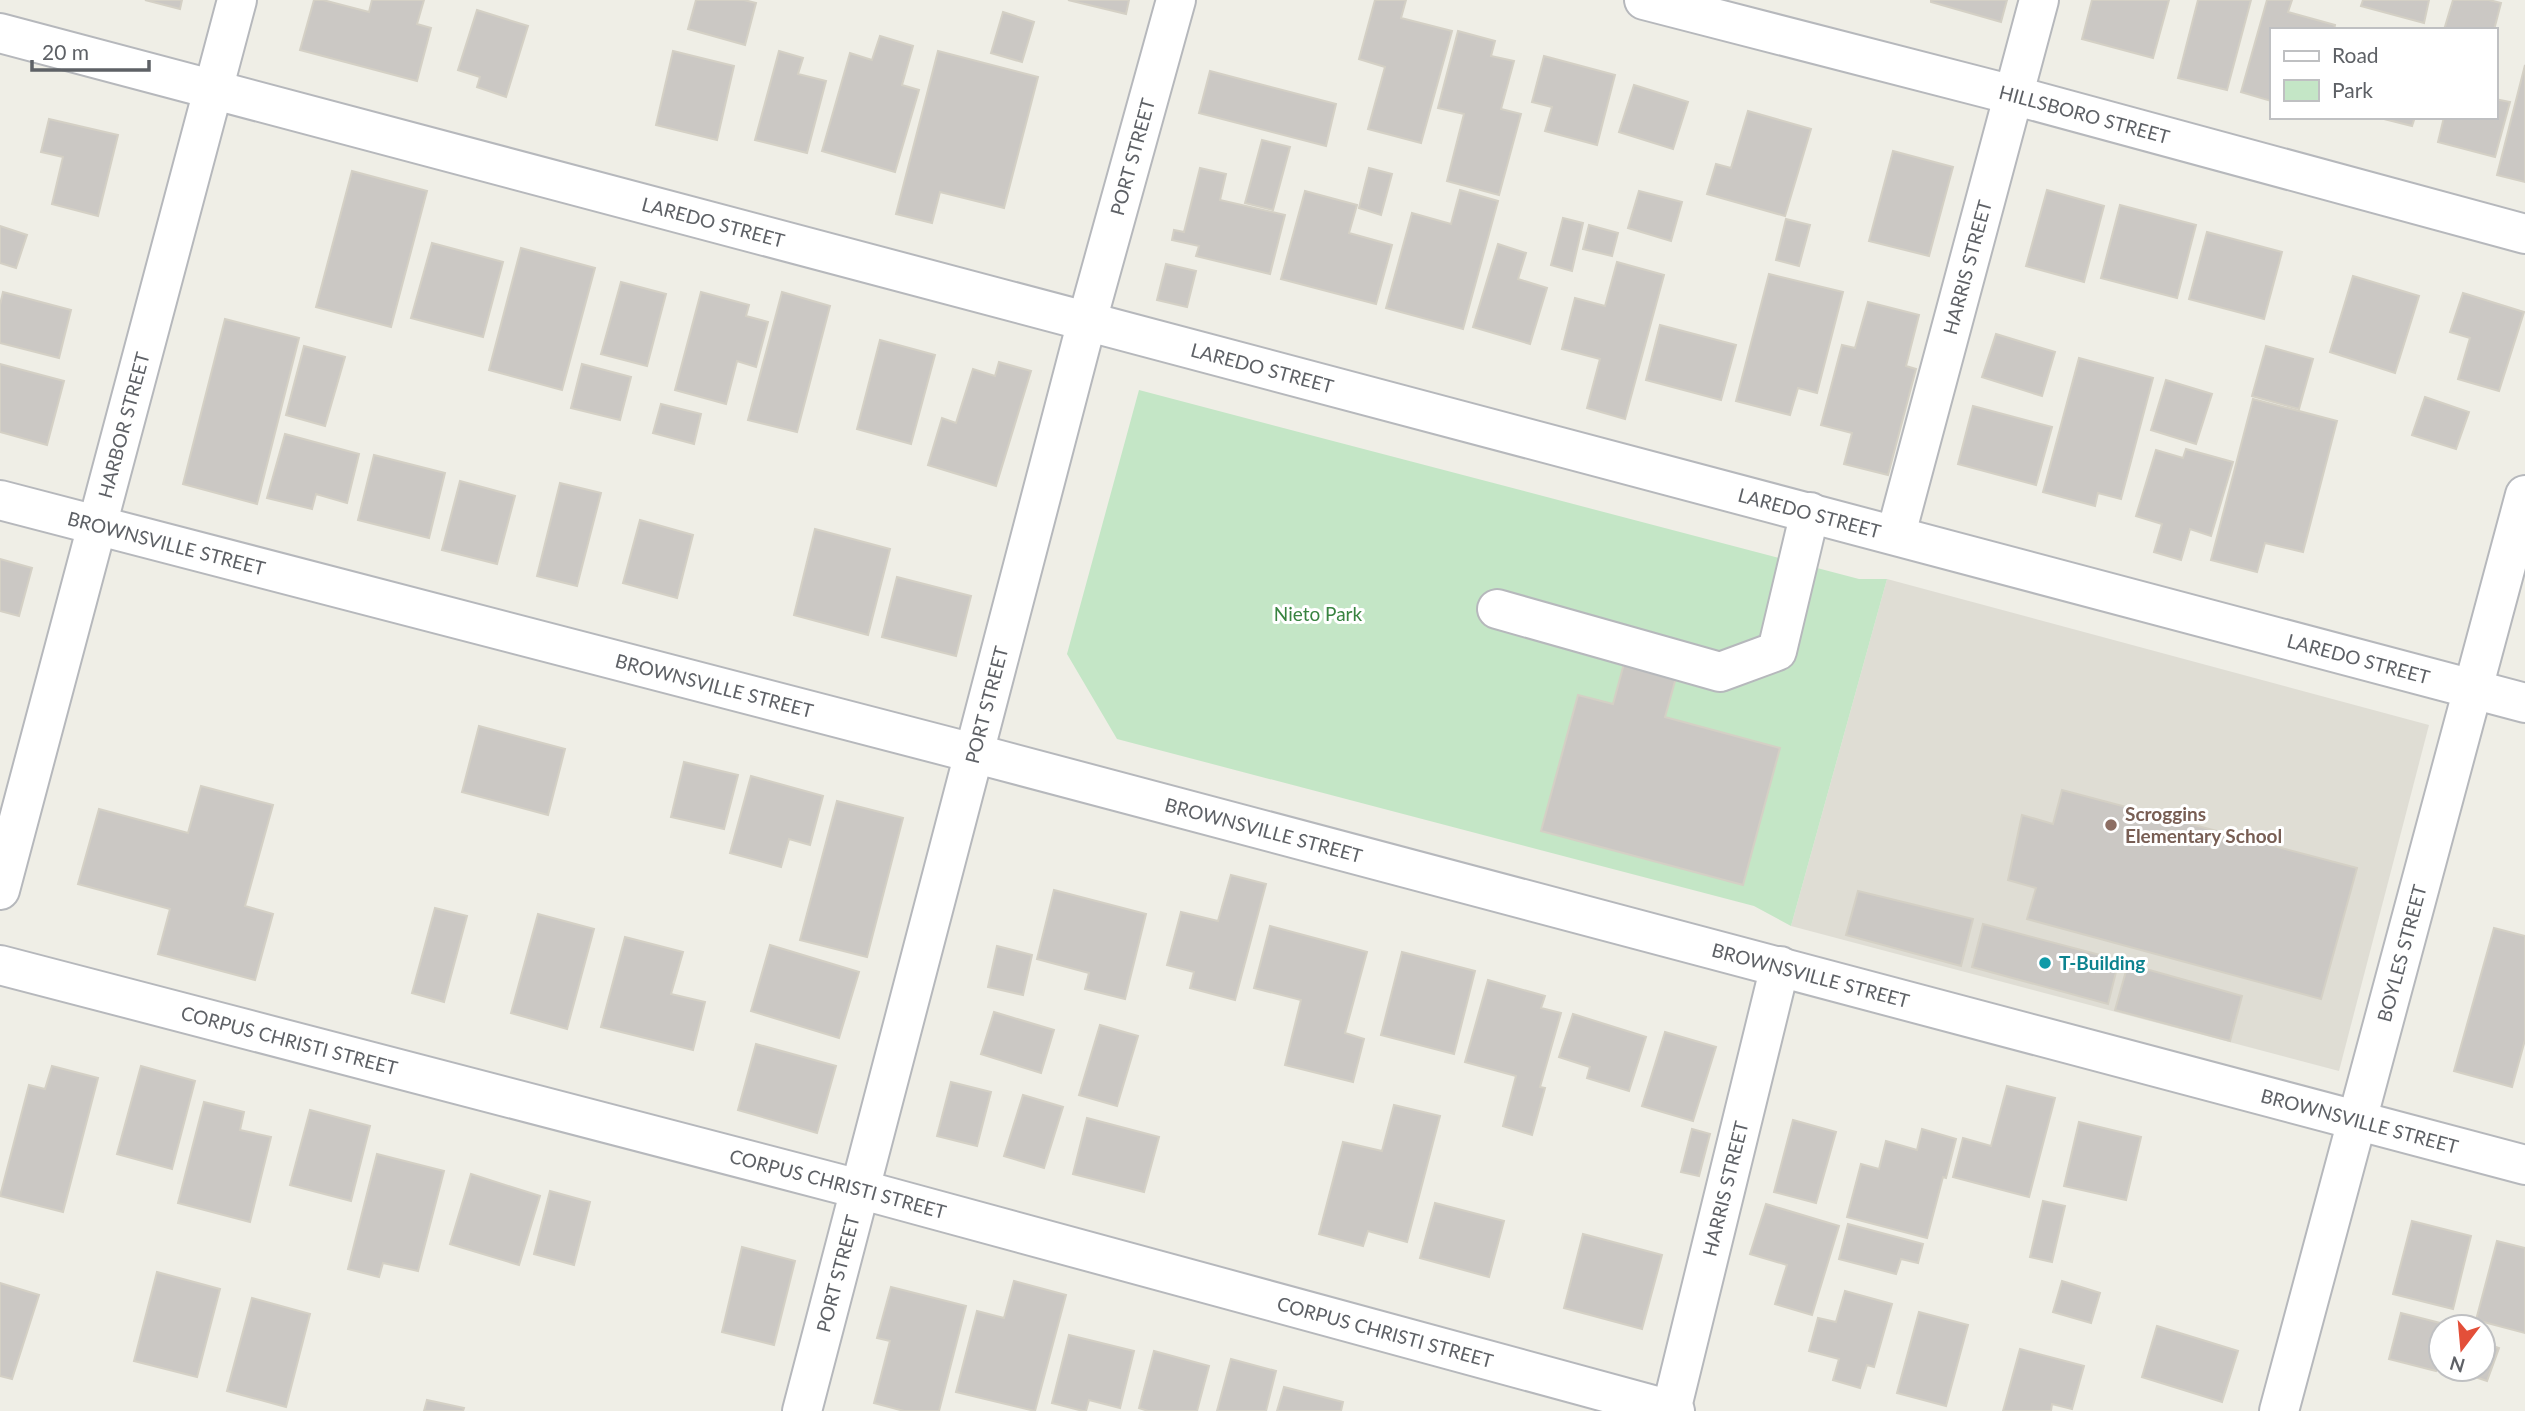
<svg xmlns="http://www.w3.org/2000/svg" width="2525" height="1411" viewBox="0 0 2525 1411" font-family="Lato,sans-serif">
	<rect width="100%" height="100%" fill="#efeee6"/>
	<polygon fill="#dfddd4" points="1887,579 2429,725 2339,1071 1791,926"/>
	<polygon fill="#c4e6c6" points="1139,390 1859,579 1887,579 1791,926 1754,906 1117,739 1067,654"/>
	<g fill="#cbc8c4" stroke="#d4d0c5" stroke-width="2">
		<polygon points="145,0 182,0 180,9"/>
		<polygon points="314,0 323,0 369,12 372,0 424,0 417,24 431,28 417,81 300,50"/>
		<polygon points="696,0 744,0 756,3 745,45 688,29"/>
		<polygon points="1068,0 1129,0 1126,14"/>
		<polygon points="1375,0 1406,0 1401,18 1452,31 1421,143 1368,129 1385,67 1359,59"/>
		<polygon points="1931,0 2007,0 2001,22 1931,2"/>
		<polygon points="2092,0 2169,0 2153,58 2082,39"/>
		<polygon points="2198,0 2251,0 2227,90 2178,78"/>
		<polygon points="2267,0 2292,0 2288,12 2335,25 2334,30 2271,30 2271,101 2241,92"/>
		<polygon points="2363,0 2429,0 2424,23 2361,6"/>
		<polygon points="2453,0 2489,0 2501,3 2494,30 2444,30"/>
		<polygon points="477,10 528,26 506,97 477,87 480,77 458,70"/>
		<polygon points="1003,12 1034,22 1022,62 991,53"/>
		<polygon points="1458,31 1495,41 1491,56 1514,61 1501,109 1521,114 1499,195 1447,181 1464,114 1438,108"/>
		<polygon points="880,36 913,46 902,85 919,90 895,172 822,151 850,53 872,60"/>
		<polygon points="673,51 734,66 717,140 656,125"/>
		<polygon points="779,51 803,58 798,74 826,81 807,153 755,140"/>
		<polygon points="938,51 1038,77 1004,208 940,192 932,223 896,214"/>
		<polygon points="1544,56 1615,75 1597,145 1545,131 1552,107 1532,102"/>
		<polygon points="2525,65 2525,182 2497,175"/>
		<polygon points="1210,71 1336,104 1326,146 1199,113"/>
		<polygon points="1634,85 1688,102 1673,149 1619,132"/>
		<polygon points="2495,99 2510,102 2495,157 2438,142 2444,117 2495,117"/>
		<polygon points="1748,111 1811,129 1785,216 1707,194 1716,164 1731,168"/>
		<polygon points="2376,117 2415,117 2412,126"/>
		<polygon points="49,119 118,135 98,216 52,204 63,157 41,152"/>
		<polygon points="1262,140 1290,147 1273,210 1245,203"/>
		<polygon points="1893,151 1953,167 1929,256 1869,241"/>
		<polygon points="1200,168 1226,174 1220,200 1285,215 1270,274 1196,256 1199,246 1172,240 1174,230 1184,232"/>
		<polygon points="1369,168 1392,174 1381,215 1359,208"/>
		<polygon points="352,171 427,191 391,327 316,307"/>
		<polygon points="1460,190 1498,201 1463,329 1386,308 1412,213 1451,224"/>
		<polygon points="2047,190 2104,206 2084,282 2026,266"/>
		<polygon points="1305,191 1357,205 1349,233 1392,245 1376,304 1281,279"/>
		<polygon points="1639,191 1682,202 1671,241 1628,228"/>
		<polygon points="2120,205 2196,225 2177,298 2101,278"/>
		<polygon points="1563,218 1583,223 1572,271 1551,265"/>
		<polygon points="1786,219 1810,225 1799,266 1776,260"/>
		<polygon points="1589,225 1618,233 1612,256 1583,249"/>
		<polygon points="0,226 27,235 16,268 0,263"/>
		<polygon points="2207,232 2282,252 2264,319 2189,299"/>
		<polygon points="432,243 503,262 483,337 411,318"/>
		<polygon points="1498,244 1526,253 1518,279 1547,288 1530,344 1473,327"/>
		<polygon points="521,248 595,268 562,390 489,370"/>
		<polygon points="1617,262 1664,275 1625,419 1587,408 1600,359 1562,349 1575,298 1605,306"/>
		<polygon points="1166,264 1196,271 1187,307 1157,300"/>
		<polygon points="1769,274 1843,292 1817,393 1798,388 1790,415 1736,401"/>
		<polygon points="2353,276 2419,296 2395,373 2330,352"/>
		<polygon points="621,282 666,294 647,366 601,354"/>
		<polygon points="3,292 71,310 59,358 0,343 0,305"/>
		<polygon points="701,292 749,305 746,316 768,322 756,367 737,361 726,404 675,390"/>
		<polygon points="782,292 830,306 797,432 748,420"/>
		<polygon points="2463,293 2524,312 2499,391 2458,379 2470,338 2450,332"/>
		<polygon points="1868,302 1919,315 1906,366 1916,369 1888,475 1844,464 1852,433 1821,425 1842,345 1855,348"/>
		<polygon points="225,319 299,338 257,504 183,484"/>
		<polygon points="1660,325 1736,345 1721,400 1646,380"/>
		<polygon points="1996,334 2055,352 2042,396 1982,377"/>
		<polygon points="880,340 935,355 911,444 857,429"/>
		<polygon points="304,346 345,357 325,426 286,415"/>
		<polygon points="2266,346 2313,359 2299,409 2252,396"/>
		<polygon points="2079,358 2153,378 2121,499 2098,493 2095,506 2043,492"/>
		<polygon points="999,362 1031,371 996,486 928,465 942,418 956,423 973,369 995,376"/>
		<polygon points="0,364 64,381 47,445 0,432"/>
		<polygon points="582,364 631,377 620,420 571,408"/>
		<polygon points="2166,380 2212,394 2196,444 2151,430"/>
		<polygon points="2425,397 2469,412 2456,449 2412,435"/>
		<polygon points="2253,399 2337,421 2303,552 2265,543 2257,572 2211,560"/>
		<polygon points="661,404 701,414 694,444 653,433"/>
		<polygon points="1973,406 2052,427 2036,485 1958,464"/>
		<polygon points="285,434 359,454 347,503 316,494 312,509 267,498"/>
		<polygon points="2186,449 2233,462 2211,536 2190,529 2181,560 2154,552 2162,524 2136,516 2156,450 2183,458"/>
		<polygon points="374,455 445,473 429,538 358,520"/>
		<polygon points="460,481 515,496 497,564 442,550"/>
		<polygon points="560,483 601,493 577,586 537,576"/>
		<polygon points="640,520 693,535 677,598 623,583"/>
		<polygon points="815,529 890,549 868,635 794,615"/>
		<polygon points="0,559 32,568 19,616 0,611"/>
		<polygon points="897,577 971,596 956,656 882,637"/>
		<polygon points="1625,660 1677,674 1665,717 1780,748 1743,885 1541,831 1578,695 1613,704"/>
		<polygon points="479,726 565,749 548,815 462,792"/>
		<polygon points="684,762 738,775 724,829 671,817"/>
		<polygon points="751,776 823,796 810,845 789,839 781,867 730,853"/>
		<polygon points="201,786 273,805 245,906 273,914 255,980 158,954 170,909 78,884 99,809 188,833"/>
		<polygon points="2062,790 2357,868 2321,999 2027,919 2036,888 2008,880 2022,815 2053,824"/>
		<polygon points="837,801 903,818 867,957 800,940"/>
		<polygon points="1231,875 1266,884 1235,1000 1190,988 1194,972 1167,965 1181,912 1218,921"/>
		<polygon points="1054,890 1146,914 1125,999 1085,989 1089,973 1037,959"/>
		<polygon points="1858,891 1973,919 1961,966 1846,935"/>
		<polygon points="435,908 467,916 444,1002 412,993"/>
		<polygon points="538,914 594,929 567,1029 511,1013"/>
		<polygon points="1983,924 2119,960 2108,1004 1972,967"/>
		<polygon points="1270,926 1367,952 1345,1033 1364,1039 1353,1082 1285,1065 1301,1000 1254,988"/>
		<polygon points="2494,928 2525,936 2525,1040 2512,1087 2454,1071"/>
		<polygon points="625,937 683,952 671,994 705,1002 693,1050 601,1027"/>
		<polygon points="770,945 859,972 839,1038 751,1011"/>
		<polygon points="997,946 1032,955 1023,995 988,987"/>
		<polygon points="1402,952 1475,971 1454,1054 1381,1035"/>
		<polygon points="2128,964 2242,996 2230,1041 2115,1010"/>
		<polygon points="1488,980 1545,996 1541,1008 1561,1013 1540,1087 1545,1088 1532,1135 1503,1126 1516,1076 1465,1062"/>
		<polygon points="994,1012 1054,1030 1041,1073 981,1054"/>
		<polygon points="1573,1014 1646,1037 1629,1091 1587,1078 1590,1067 1559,1057"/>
		<polygon points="1100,1025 1138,1036 1117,1106 1079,1095"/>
		<polygon points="1665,1032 1716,1047 1693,1121 1642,1106"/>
		<polygon points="756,1044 836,1066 817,1133 738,1110"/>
		<polygon points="52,1066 98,1078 63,1212 0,1196 29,1085 45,1089"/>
		<polygon points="141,1066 195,1081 172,1169 117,1154"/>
		<polygon points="951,1082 991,1092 977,1146 937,1136"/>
		<polygon points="2007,1086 2055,1098 2029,1197 1953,1177 1963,1138 1991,1146"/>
		<polygon points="1023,1095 1063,1107 1044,1168 1004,1156"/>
		<polygon points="204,1102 244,1112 240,1130 271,1137 250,1222 178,1203"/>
		<polygon points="1394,1105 1440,1116 1407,1242 1368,1231 1363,1246 1319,1234 1343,1142 1382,1151"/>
		<polygon points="310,1110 370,1126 351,1201 290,1185"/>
		<polygon points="1087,1118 1159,1137 1144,1192 1073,1174"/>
		<polygon points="1793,1120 1836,1132 1816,1203 1774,1192"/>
		<polygon points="2079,1122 2141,1137 2126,1200 2064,1186"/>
		<polygon points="1692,1129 1710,1134 1699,1176 1681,1172"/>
		<polygon points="1922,1129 1956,1139 1946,1178 1943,1177 1927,1238 1847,1217 1861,1164 1879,1169 1886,1141 1917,1150"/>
		<polygon points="377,1154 444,1171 418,1271 383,1263 379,1277 348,1269"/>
		<polygon points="471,1174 540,1196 519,1265 450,1244"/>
		<polygon points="550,1191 590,1202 574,1265 534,1254"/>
		<polygon points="2043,1201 2065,1206 2052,1262 2030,1257"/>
		<polygon points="1435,1203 1504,1221 1489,1277 1420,1258"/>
		<polygon points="1766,1204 1839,1226 1812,1315 1775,1304 1787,1265 1750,1254"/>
		<polygon points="2412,1221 2471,1236 2453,1309 2393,1294"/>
		<polygon points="1848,1224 1923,1244 1918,1263 1901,1259 1896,1274 1839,1259"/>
		<polygon points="1583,1234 1662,1255 1642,1329 1564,1308"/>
		<polygon points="2497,1241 2525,1248 2525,1333 2476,1320"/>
		<polygon points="742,1247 795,1261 774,1345 722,1332"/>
		<polygon points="157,1272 220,1289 197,1377 134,1361"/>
		<polygon points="1014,1281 1066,1295 1035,1411 956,1392 977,1311 1004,1318"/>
		<polygon points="2062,1281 2100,1293 2091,1323 2053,1312"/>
		<polygon points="0,1283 39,1295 12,1379 0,1376"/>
		<polygon points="891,1287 966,1306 939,1411 904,1411 874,1403 890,1341 877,1338"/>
		<polygon points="1845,1291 1892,1304 1874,1367 1867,1365 1860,1388 1833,1380 1839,1359 1809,1351 1818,1318 1836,1322"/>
		<polygon points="252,1298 310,1314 286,1407 227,1391"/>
		<polygon points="1919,1312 1968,1325 1946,1406 1897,1393"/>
		<polygon points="2401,1313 2448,1325 2447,1327 2441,1327 2441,1351 2436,1371 2389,1359"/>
		<polygon points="2157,1326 2238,1351 2222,1402 2142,1377"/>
		<polygon points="1069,1335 1134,1351 1120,1408 1089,1400 1086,1411 1083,1411 1052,1403"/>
		<polygon points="2483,1342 2499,1348 2487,1381 2451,1369 2483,1369"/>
		<polygon points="2020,1349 2084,1366 2072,1409 2052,1404 2051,1411 2003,1411"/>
		<polygon points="1154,1351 1209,1366 1197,1411 1148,1411 1139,1408"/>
		<polygon points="1231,1359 1276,1371 1266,1411 1217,1411"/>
		<polygon points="1284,1387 1343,1402 1341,1411 1277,1411"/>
		<polygon points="427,1400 464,1408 463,1411 424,1411"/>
	</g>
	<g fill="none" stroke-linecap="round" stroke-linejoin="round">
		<g stroke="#b6b8bc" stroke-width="42">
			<g id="minor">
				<path id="s1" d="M1644,0L2013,95L2525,234"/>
				<path id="s2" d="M0,33L2525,703"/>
				<path id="s3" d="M0,500L973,753L2525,1165"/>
				<path id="s4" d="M1896,534L2039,0"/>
				<polyline points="1497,609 1720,672 1777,651 1810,512"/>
				<path id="s5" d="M0,890L237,0"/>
				<path id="s6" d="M0,965L859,1189L1675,1411"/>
				<path id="s7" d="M802,1411L1087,321L1176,0"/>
				<path id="s8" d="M1671,1411L1780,966"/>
				<path id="s9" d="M2279,1411L2525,495"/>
			</g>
		</g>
		<use href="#minor" stroke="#fff" stroke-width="38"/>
	</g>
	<circle fill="#8d6e63" stroke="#fff" stroke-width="2.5" cx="2111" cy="825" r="7"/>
	<circle fill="#0f9aa8" stroke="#fff" stroke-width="2.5" cx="2045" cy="963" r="7"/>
	<g text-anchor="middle" stroke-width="6" stroke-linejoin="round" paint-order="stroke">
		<g font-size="19" fill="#5e6166" stroke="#fff">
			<text dy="7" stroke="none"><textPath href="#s1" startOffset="455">HILLSBORO STREET</textPath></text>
			<text dy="7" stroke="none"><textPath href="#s7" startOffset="1297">PORT STREET</textPath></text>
			<text dy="7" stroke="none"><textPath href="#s2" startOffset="738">LAREDO STREET</textPath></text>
			<text dy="7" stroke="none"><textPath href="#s4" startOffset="276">HARRIS STREET</textPath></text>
			<text dy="7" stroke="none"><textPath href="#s2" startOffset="1306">LAREDO STREET</textPath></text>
			<text dy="7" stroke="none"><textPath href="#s5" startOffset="481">HARBOR STREET</textPath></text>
			<text dy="7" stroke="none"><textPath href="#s2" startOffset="1872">LAREDO STREET</textPath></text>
			<text dy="7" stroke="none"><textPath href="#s3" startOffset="172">BROWNSVILLE STREET</textPath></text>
			<text dy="7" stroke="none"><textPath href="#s2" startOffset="2440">LAREDO STREET</textPath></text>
			<text dy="7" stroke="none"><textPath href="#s3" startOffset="738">BROWNSVILLE STREET</textPath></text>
			<text dy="7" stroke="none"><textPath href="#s7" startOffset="730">PORT STREET</textPath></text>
			<text dy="7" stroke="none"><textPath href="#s3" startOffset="1306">BROWNSVILLE STREET</textPath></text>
			<text dy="7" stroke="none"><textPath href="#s9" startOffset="474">BOYLES STREET</textPath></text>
			<text dy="7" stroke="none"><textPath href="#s3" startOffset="1872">BROWNSVILLE STREET</textPath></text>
			<text dy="7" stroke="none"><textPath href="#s6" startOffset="299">CORPUS CHRISTI STREET</textPath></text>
			<text dy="7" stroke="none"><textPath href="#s3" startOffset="2440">BROWNSVILLE STREET</textPath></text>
			<text dy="7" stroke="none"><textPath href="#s6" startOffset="866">CORPUS CHRISTI STREET</textPath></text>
			<text dy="7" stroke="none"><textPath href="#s8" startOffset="229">HARRIS STREET</textPath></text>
			<text dy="7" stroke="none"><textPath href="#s7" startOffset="142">PORT STREET</textPath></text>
			<text dy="7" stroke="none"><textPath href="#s6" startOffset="1433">CORPUS CHRISTI STREET</textPath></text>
		</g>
		<g font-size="19" fill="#388340" stroke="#fff">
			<text x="1318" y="621">Nieto Park</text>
		</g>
		<g font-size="19" font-weight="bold" fill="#785e54" stroke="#fff" text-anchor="start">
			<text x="2125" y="821">Scroggins<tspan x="2125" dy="22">Elementary School</tspan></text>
		</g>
		<g font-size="19" font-weight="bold" fill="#0d838f" stroke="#fff" text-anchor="start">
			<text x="2059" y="970">T-Building</text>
		</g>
	</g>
	<rect x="2270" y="28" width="228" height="91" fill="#ffffff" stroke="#bfc0c2" stroke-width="2"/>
	<rect x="2284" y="51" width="35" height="10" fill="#ffffff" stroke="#bfc0c2" stroke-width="2"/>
	<text x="2332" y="63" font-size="21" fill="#5e6166">Road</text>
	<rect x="2284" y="80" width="35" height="21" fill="#c4e6c6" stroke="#bfc0c2" stroke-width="2"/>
	<text x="2332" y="98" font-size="21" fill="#5e6166">Park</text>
	<g transform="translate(2462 1348) rotate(196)"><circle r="33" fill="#ffffff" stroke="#bfc0c2" stroke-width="2"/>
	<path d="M0-5L12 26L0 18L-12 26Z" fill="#e34f39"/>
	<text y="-10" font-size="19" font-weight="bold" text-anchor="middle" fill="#5e6166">N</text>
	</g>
	<path d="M32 60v10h117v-10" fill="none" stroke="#5e6166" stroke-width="3.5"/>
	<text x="42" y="60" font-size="21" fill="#5e6166" stroke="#ffffff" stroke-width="5" paint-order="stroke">20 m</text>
</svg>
